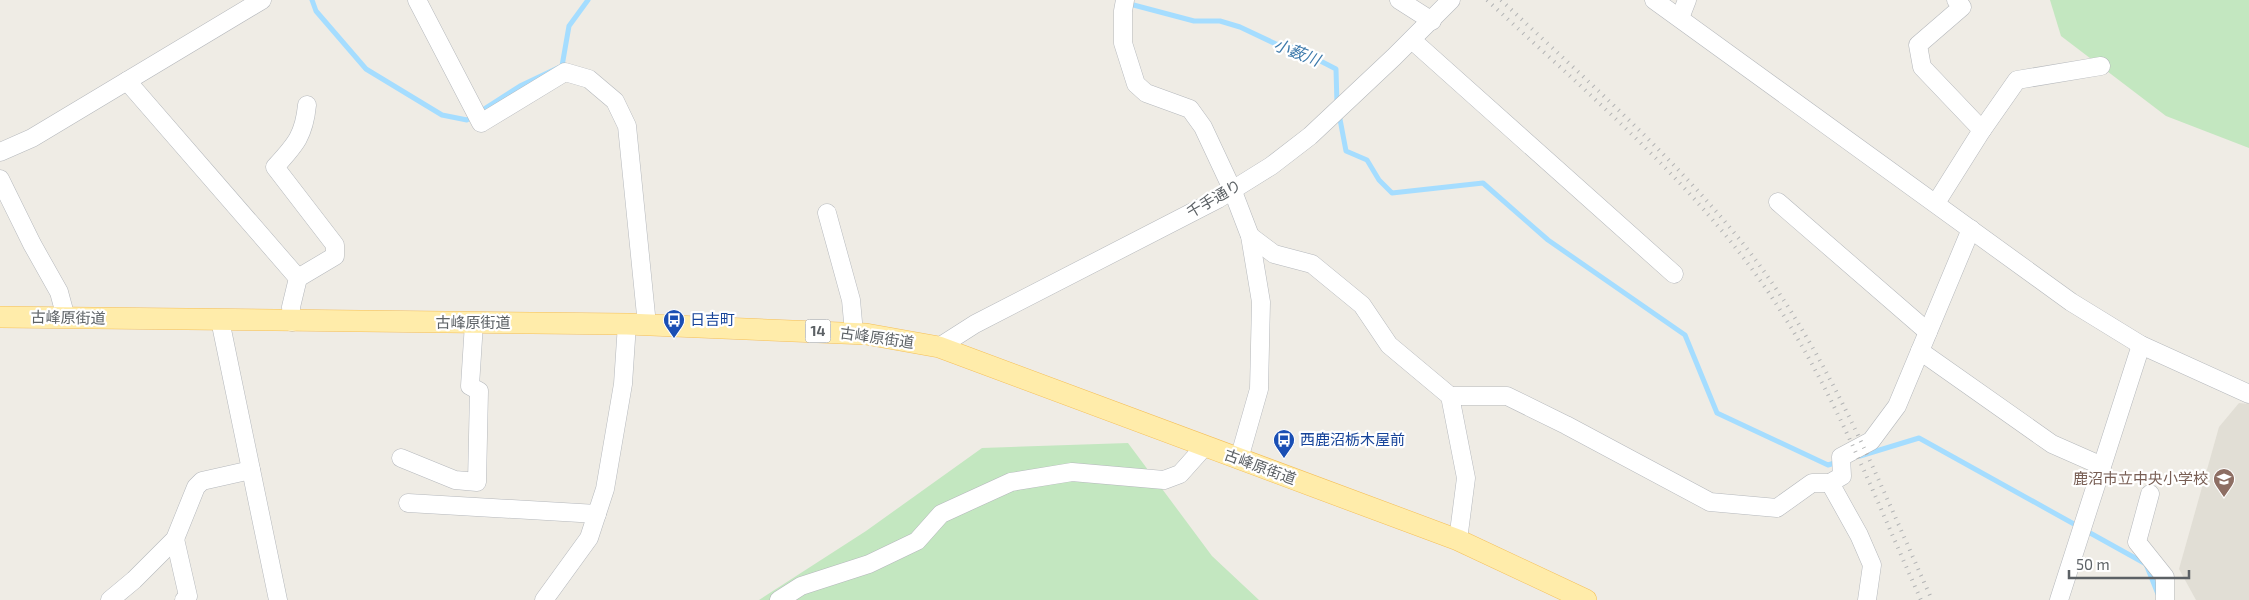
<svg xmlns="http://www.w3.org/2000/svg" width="2249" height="600" viewBox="0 0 2249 600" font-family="'Exo 2','Noto Sans JP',sans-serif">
	<rect width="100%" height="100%" fill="#efece5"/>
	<polygon fill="#e1ded5" points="2239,403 2249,404 2249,600 2196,600 2179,569 2219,427"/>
	<g fill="#c3e7c0">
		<polygon points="2050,0 2249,0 2249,148 2166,116 2061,36"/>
		<polygon points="1128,443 1212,556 1259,600 759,600 866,531 982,448"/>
	</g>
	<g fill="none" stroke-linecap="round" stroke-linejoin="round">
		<g stroke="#a5ddff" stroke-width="5">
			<polyline points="312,0 316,11 366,69 442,115 467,120 520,86 562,66 569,26 588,0"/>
			<polyline points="1126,3 1194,21 1220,21 1240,27 1276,44 1286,45 1301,51 1336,69 1337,105"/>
			<polyline points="1339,114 1346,151 1367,160 1379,180 1392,193 1483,183 1548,240 1685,335 1717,413 1828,465 1838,462"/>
			<polyline points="1860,456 1919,438 2146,564 2158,594"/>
		</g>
		<g stroke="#b5b8bc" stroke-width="19">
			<g id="minor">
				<polyline points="417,0 481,123 565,72 589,79 615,101 627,126 647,325"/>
				<polyline points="1125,0 1123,11 1123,43 1136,84 1146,93 1190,109 1203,127 1232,189 1250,236 1261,302 1259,389 1239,459"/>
				<polyline points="1399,0 1432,21"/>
				<polyline points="1654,0 2071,302 2141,345 2249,394"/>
				<polyline points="1956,0 1962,7 1918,45 1922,67 1982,130"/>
				<polyline points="1680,18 1687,0"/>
				<polyline points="1412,40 1674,274"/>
				<polyline points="127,81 298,278 291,307 292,322"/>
				<polyline points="0,152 32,138 262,0"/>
				<polyline points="0,179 32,244 59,292 66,318"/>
				<polyline points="1778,202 1928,332"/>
				<polyline points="1936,203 1982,130 2017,80 2101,66"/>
				<polyline points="827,213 851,300 854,333"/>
				<polyline points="1250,236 1274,254 1312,264 1362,305 1389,345 1450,396 1466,478 1458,540"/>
				<path d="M298,278L335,256V245L275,167C295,145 304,136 307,105"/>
				<polyline points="220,320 278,600"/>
				<polyline points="939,347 975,324 1218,199 1271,166 1310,136 1394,57 1451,0"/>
				<polyline points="1920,351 2052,444 2102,466"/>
				<polyline points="1450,396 1507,396 1566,425 1710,502 1777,508 1812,483 1830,483 1842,476 1841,457 1871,441 1897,406 1971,229"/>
				<polyline points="401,458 455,480 477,482 479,391 470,386 474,323"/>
				<polyline points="1830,483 1859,535 1872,565 1867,600"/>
				<polyline points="2150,494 2137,542 2165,577 2165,600"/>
				<polyline points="408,503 597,514"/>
				<polyline points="175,539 188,596 184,600"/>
				<polyline points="110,600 134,580 175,539 196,487 202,481 251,470"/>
				<polyline points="544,600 589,538 605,489 623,384 627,324"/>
				<polyline points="779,600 801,586 869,564 917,541 941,514 1011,482 1072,472 1164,480 1180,474 1205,446"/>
				<polyline points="2059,600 2141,345"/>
			</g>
		</g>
		<g stroke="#f5bf58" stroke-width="22">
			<polyline id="major" points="0,317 627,324 866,334 939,347 1458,540 1586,600"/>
		</g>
		<use href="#minor" stroke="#fff" stroke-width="18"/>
		<use href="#major" stroke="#ffecaa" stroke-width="21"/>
		<g stroke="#b3b4b5" stroke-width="4" stroke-dasharray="1 6" stroke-linecap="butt">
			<path d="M1487,0C1587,93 1694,182 1771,296C1834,390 1875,498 1921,600"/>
			<path d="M1501,0C1586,80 1676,158 1748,250C1829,354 1878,480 1932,600"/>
		</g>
	</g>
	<defs>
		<g id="bus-pin" transform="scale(1.125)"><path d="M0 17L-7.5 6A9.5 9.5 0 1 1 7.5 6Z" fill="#1a4fb4" stroke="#fff"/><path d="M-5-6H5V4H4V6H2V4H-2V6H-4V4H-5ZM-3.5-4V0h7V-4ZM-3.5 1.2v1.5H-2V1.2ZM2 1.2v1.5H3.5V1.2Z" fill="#fff"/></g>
		<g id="school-pin" transform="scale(1.125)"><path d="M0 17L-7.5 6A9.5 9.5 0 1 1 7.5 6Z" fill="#8d6e63" stroke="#fff"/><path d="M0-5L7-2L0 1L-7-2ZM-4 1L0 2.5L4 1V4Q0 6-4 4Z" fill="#fff"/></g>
	</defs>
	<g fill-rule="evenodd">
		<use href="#bus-pin" x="674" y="320"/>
		<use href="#bus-pin" x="1284" y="440"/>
		<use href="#school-pin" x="2224" y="479"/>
	</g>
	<g text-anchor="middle" stroke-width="4.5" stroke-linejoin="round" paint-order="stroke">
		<rect fill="#fff" stroke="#8d9093" stroke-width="1" x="805.5" y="319.5" width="25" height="23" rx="4"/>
		<g font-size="14" font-weight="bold" fill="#5c6165">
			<text x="818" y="336">14</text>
		</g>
		<g font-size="15" fill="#5c6165" stroke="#fff">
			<text transform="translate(1214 199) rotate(-30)" y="5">千手通り</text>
			<text transform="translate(68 318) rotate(1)" y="5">古峰原街道</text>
			<text x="473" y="328">古峰原街道</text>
			<text transform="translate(877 338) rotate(8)" y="5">古峰原街道</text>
			<text transform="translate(1260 467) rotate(20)" y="5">古峰原街道</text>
		</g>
		<g font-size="15" fill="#164399" stroke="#fff" text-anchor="start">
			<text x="690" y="325">日吉町</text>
			<text x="1300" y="445">西鹿沼栃木屋前</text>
		</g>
		<g font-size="15" fill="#785e54" stroke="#fff" text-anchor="end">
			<text x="2208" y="484">鹿沼市立中央小学校</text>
		</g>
		<g font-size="16" font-style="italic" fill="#3c79ab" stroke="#fff">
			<text transform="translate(1297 52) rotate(21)" y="6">小薮川</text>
		</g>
	</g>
	<path d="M2069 570v8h120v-8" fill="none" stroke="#5c6165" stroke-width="2.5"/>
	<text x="2076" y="570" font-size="15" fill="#5c6165" stroke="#ffffff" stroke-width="4" paint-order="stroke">50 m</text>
</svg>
